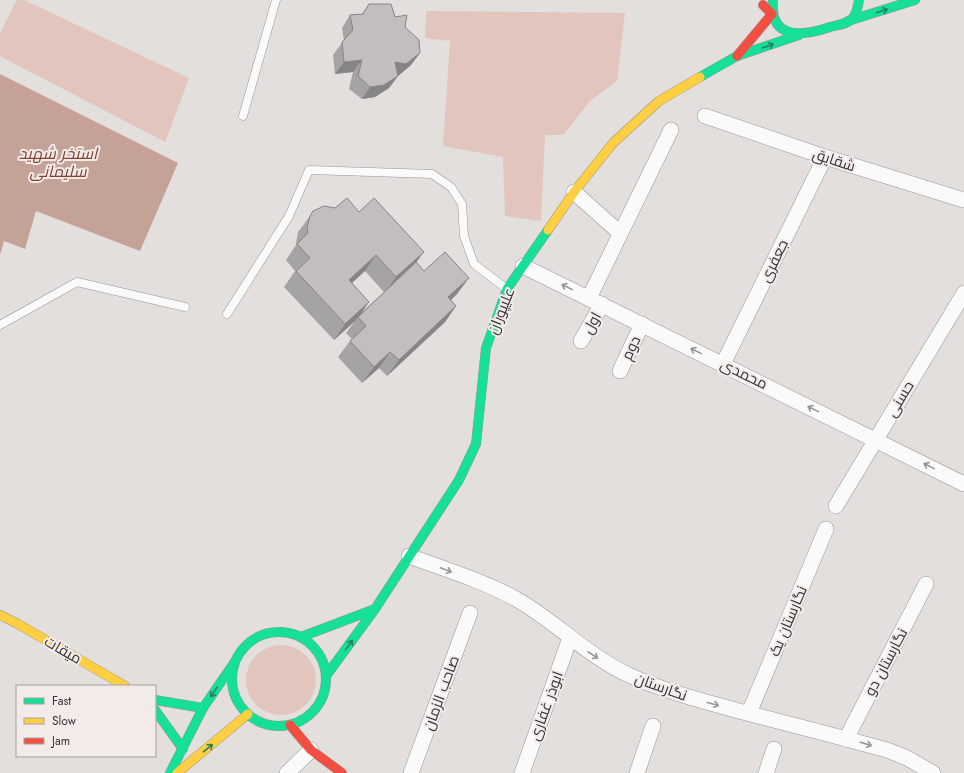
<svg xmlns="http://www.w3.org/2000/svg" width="964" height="773" viewBox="0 0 964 773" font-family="Jost,Cairo,sans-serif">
	<rect width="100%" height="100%" fill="#e3dfdd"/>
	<g fill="#e2c5bc">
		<polygon points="17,0 24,0 189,78 165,142 0,56 0,34"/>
		<polygon points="426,11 625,13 617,81 590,101 563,135 545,135 541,221 505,216 503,157 443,146 450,41 425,38"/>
		<circle cx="281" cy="680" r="35"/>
	</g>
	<polygon fill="#c5a297" points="0,74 178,163 140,251 36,211 25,249 4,241 0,255"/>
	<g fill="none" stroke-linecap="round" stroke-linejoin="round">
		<g stroke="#989594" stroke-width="9">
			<g id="lane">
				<polyline points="243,116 276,0"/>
				<polyline points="227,314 289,216 309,170 432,174 451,187 462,204 464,236 474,264 507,289"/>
				<polyline points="0,325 77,282 185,307"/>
			</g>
		</g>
		<g stroke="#989594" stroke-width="16">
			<g id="street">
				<polyline points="705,116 825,157 964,200"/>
				<polyline points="574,192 620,233"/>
				<polyline points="523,266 964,484"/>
				<polyline points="589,298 671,130"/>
				<polyline points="581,341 602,304"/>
				<polyline points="723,364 825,157"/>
				<polyline points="620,371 642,324"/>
				<polyline points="836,506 964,293"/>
				<path d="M409,556C444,569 484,581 516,599C557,622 588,657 631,676C664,691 700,700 735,710C786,723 837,736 887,750L907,758L933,773"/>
				<polyline points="749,713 826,529"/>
				<polyline points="846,739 926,584"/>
				<polyline points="287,773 311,750"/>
				<polyline points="411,773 470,613"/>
				<polyline points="522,773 570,638"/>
				<polyline points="637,773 653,726"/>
				<polyline points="766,773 774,749"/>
			</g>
		</g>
		<g stroke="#989594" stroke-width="10">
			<g id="fast">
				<path d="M773,0C769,41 804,36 830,27C838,25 848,24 853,18C857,13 858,6 859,0"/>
				<polyline points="848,21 915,0"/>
				<polyline points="700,77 737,56 799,35"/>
				<circle cx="279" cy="679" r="47"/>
				<polyline points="301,637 375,609"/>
				<polyline points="326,676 375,609 459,480 476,444 486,348 507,289 548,230"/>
				<polyline points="155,700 203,708"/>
				<polyline points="155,710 183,749"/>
				<polyline points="170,773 203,708 234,663"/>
			</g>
		</g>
		<g stroke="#989594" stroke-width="10">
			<g id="slow">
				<polyline points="548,230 574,192 613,143 659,101 700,77"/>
				<polyline points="0,615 18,624 125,686"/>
				<polyline points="177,773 248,714"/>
			</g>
		</g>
		<g stroke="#989594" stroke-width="10">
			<g id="jam">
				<polyline points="737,56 772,14 763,5"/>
				<polyline points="290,725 311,750 342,773"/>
			</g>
		</g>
		<use href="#lane" stroke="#fbfafa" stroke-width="8"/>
		<use href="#street" stroke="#fbfafa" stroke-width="15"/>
		<use href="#fast" stroke="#16e098" stroke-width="9"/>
		<use href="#slow" stroke="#ffcf43" stroke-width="9"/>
		<use href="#jam" stroke="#f24e42" stroke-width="9"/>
	</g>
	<g fill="#a6a3a3" fill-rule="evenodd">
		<polygon points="369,4 395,17 405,27 411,65 398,76 389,88 375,97 362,99 349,89 353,72 335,74 333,55 344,40 342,28 350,15 362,14"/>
		<path d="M359,212L416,263L424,271L457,294L451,300L456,306L445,322L387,376L379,368L362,383L338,357L350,341L352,339L346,333L355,321L334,340L284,287L295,271L286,260L296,245V244L298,232L310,216ZM365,271L384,292L361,313L369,302L352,283Z"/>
	</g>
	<g fill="#878584">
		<polygon points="420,53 411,65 398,76 389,88 375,97 362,99 370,87 395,62"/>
		<polygon points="362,60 353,72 335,74 344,62"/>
		<polygon points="424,252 412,268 385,293 396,277"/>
		<polygon points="376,255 365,271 337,296 349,280"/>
		<polygon points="469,278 457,294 437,313 448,297"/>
		<polygon points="369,302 358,318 358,317 355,321 334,340 345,324"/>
		<polygon points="456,306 445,322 387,376 399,360"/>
		<polygon points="390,352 379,368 362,383 374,367"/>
	</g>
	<g fill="#c1bebd" stroke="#878584">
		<polygon points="369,4 391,4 395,17 407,15 405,27 419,40 420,53 406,64 395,62 398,76 384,85 370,87 358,76 362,60 344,62 342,42 353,30 350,15 363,14"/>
		<polygon points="347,198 359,212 374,198 424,252 396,277 376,255 349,280 369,302 345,324 296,271 310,258 297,244 308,233 307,228 310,216 313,211 324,206 335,208"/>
		<polygon points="445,252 469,278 448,297 456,306 399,360 390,352 374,367 350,341 366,326 358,317 416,262 424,271"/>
	</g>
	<defs><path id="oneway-shaft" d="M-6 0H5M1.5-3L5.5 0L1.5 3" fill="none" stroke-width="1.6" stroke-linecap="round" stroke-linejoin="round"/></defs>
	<g stroke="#288160">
		<use href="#oneway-shaft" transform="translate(882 11) rotate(-18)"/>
		<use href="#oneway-shaft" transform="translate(768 46) rotate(-19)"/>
		<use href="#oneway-shaft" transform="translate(349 645) rotate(-54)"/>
		<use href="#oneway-shaft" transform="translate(214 692) rotate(124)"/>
		<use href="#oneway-shaft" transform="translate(208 748) rotate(-40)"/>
	</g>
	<g stroke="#989796">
		<use href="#oneway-shaft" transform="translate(567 287) rotate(-154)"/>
		<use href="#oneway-shaft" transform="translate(696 351) rotate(-154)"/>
		<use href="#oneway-shaft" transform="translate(813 409) rotate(-154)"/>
		<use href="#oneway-shaft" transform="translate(929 466) rotate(-154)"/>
		<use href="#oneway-shaft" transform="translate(446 570) rotate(21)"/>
		<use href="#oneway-shaft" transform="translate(593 655) rotate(33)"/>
		<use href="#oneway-shaft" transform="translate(713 704) rotate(15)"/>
		<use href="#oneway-shaft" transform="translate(866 744) rotate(16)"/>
	</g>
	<g text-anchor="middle" stroke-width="4" stroke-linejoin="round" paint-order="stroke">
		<g font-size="15" fill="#363433" stroke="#f2ebe9">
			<text transform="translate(834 160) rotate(18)" y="5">شقایق</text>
			<text transform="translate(774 261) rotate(-64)" y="5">جعفری</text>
			<text transform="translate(501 311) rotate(-68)" y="5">علیپوران</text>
			<text transform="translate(592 323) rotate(-61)" y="5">اول</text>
			<text transform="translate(631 348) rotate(-65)" y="5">دوم</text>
			<text transform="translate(744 374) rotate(26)" y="5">محمدی</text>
			<text transform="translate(900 399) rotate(-59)" y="5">حسنی</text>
			<text transform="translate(788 621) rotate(-67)" y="5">نگارستان یک</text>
			<text transform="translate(63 650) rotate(30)" y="5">میقات</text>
			<text transform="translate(886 662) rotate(-62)" y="5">نگارستان دو</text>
			<text transform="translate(661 687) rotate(20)" y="5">نگارستان</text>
			<text transform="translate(441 693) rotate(-70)" y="5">صاحب الزمان</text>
			<text transform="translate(546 706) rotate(-70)" y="5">ابوذر غفاری</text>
		</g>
		<g font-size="16" font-style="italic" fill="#82422f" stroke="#f2ebe9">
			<text x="58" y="159">استخر شهید<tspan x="58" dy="18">سلیمانی</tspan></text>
		</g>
	</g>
	<rect x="16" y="685" width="140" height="72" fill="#f2ebe9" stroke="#a7a2a0"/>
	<rect x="24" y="698" width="20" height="6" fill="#16e098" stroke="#a7a2a0"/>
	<text x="52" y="705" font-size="12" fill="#363433">Fast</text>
	<rect x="24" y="718" width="20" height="6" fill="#ffcf43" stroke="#a7a2a0"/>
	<text x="52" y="725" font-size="12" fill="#363433">Slow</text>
	<rect x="24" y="738" width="20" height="6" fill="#f24e42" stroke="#a7a2a0"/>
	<text x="52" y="745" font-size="12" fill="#363433">Jam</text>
</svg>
